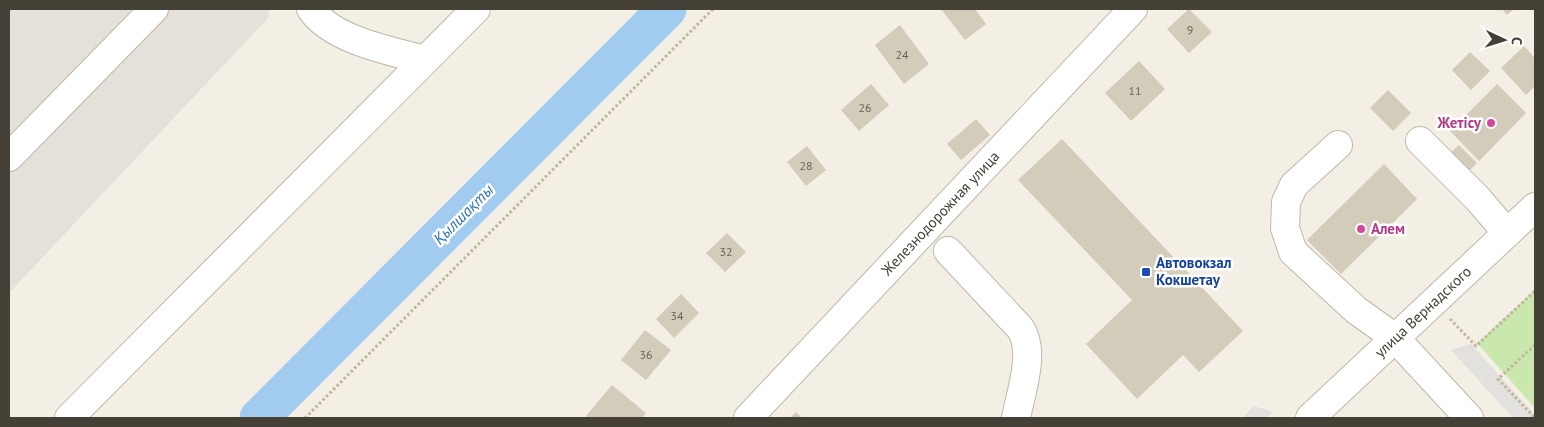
<svg xmlns="http://www.w3.org/2000/svg" width="1544" height="427" viewBox="0 0 1544 427" font-family="'PT Sans',sans-serif">
	<rect width="100%" height="100%" fill="#f3efe5"/>
	<polygon fill="#e5e1da" points="9,9 269,9 269,17 9,293"/>
	<polygon fill="#cae8ad" points="1535,290 1535,408 1477,343"/>
	<g fill="#e3e1de">
		<polygon points="1471,344 1535,415 1535,418 1513,418 1451,350"/>
		<polygon points="1254,406 1273,412 1266,418 1242,418"/>
	</g>
	<g fill="none" stroke-linecap="round" stroke-linejoin="round">
		<polyline stroke="#a1ccf0" stroke-width="39" points="259,418 667,9"/>
	</g>
	<g fill="#d4ccbb">
		<polygon points="941,9 975,9 986,24 965,40"/>
		<polygon points="1189,9 1212,32 1189,53 1167,29"/>
		<polygon points="1502,9 1514,9 1507,15"/>
		<polygon points="900,25 929,64 904,84 875,45"/>
		<polygon points="1524,46 1535,58 1535,86 1526,95 1501,68"/>
		<polygon points="1470,52 1490,71 1471,90 1452,70"/>
		<polygon points="1139,61 1165,89 1131,121 1105,93"/>
		<polygon points="871,84 889,105 859,131 841,110"/>
		<polygon points="1497,84 1526,113 1479,161 1450,131"/>
		<polygon points="1388,90 1411,113 1393,131 1370,108"/>
		<polygon points="976,119 990,135 961,160 947,144"/>
		<polygon points="1062,139 1243,331 1199,372 1183,355 1137,399 1086,344 1132,300 1018,180"/>
		<polygon points="1459,145 1477,163 1464,176 1446,157"/>
		<polygon points="807,146 826,170 806,186 787,162"/>
		<polygon points="1384,164 1417,199 1341,274 1307,240"/>
		<polygon points="727,233 746,252 725,272 706,253"/>
		<polygon points="681,294 699,313 674,338 656,319"/>
		<polygon points="645,330 671,350 646,380 621,360"/>
		<polygon points="612,385 646,413 642,418 589,418 586,416"/>
		<polygon points="796,412 802,418 790,418"/>
	</g>
	<g fill="none" stroke-linecap="round" stroke-linejoin="round">
		<g stroke="#beb8a8" stroke-width="30">
			<g id="minor">
				<path d="M311,9C332,40 390,51 425,60"/>
				<polyline points="1420,141 1478,199 1507,233"/>
				<polyline points="1338,145 1294,185 1286,202 1285,228 1293,252 1356,310 1395,338 1469,418"/>
				<polyline points="9,157 154,9"/>
				<path d="M948,251L1020,328C1036,350 1021,392 1016,418"/>
				<polyline points="69,418 476,9"/>
				<path id="s1" d="M748,418L1133,9"/>
				<path id="s2" d="M1310,418L1535,207"/>
			</g>
		</g>
		<g stroke="#c0b499" stroke-width="3" stroke-dasharray="2.5 2.5" stroke-linecap="butt">
			<polyline points="1450,319 1476,346 1535,291"/>
			<polyline points="1535,345 1498,379 1535,418"/>
			<polyline points="305,418 713,9"/>
		</g>
		<use href="#minor" stroke="#fff" stroke-width="28"/>
	</g>
	<g fill="#d1479c" stroke="#fff" stroke-width="2">
		<circle cx="1491" cy="123" r="5"/>
		<circle cx="1361" cy="229" r="5"/>
	</g>
	<rect fill="#1a4fb4" stroke="#fff" stroke-width="2" x="1141" y="267" width="10" height="10" rx="2.5"/>
	<g text-anchor="middle" stroke-width="5" stroke-linejoin="round" paint-order="stroke">
		<g font-size="12" fill="#696356">
			<text x="1190" y="34">9</text>
			<text x="902" y="59">24</text>
			<text x="1135" y="95">11</text>
			<text x="865" y="112">26</text>
			<text x="806" y="170">28</text>
			<text x="726" y="256">32</text>
			<text x="677" y="320">34</text>
			<text x="646" y="359">36</text>
		</g>
		<g font-size="15" font-weight="bold" fill="#b23c85" stroke="#fff" text-anchor="end">
			<text x="1481" y="128">Жетісу</text>
			<text x="1371" y="234" text-anchor="start">Алем</text>
		</g>
		<g font-size="15" fill="#454035" stroke="#fff">
			<text dy="5" stroke="none"><textPath href="#s1" startOffset="281">Железнодорожная улица</textPath></text>
			<text dy="5" stroke="none"><textPath href="#s2" startOffset="155">улица Вернадского</textPath></text>
		</g>
		<g font-size="15" font-weight="bold" fill="#164399" stroke="#fff" text-anchor="start">
			<text x="1156" y="268">Автовокзал<tspan x="1156" dy="17">Кокшетау</tspan></text>
		</g>
		<g font-size="16" font-style="italic" fill="#2e73b1" stroke="#fff">
			<text transform="translate(463 214) rotate(-45)" y="6">Қылшақты</text>
		</g>
	</g>
	<rect width="1544" height="427" fill="none" stroke="#454035" stroke-width="20"/>
	<g transform="translate(1504 40) rotate(94)" stroke="#ffffff" stroke-width="4" paint-order="stroke">
	<path d="M0-4L9 19L0 12L-9 19Z" fill="#454035"/>
	<text y="-8" font-size="14" font-weight="bold" text-anchor="middle" fill="#454035">С</text>
	</g>
</svg>
